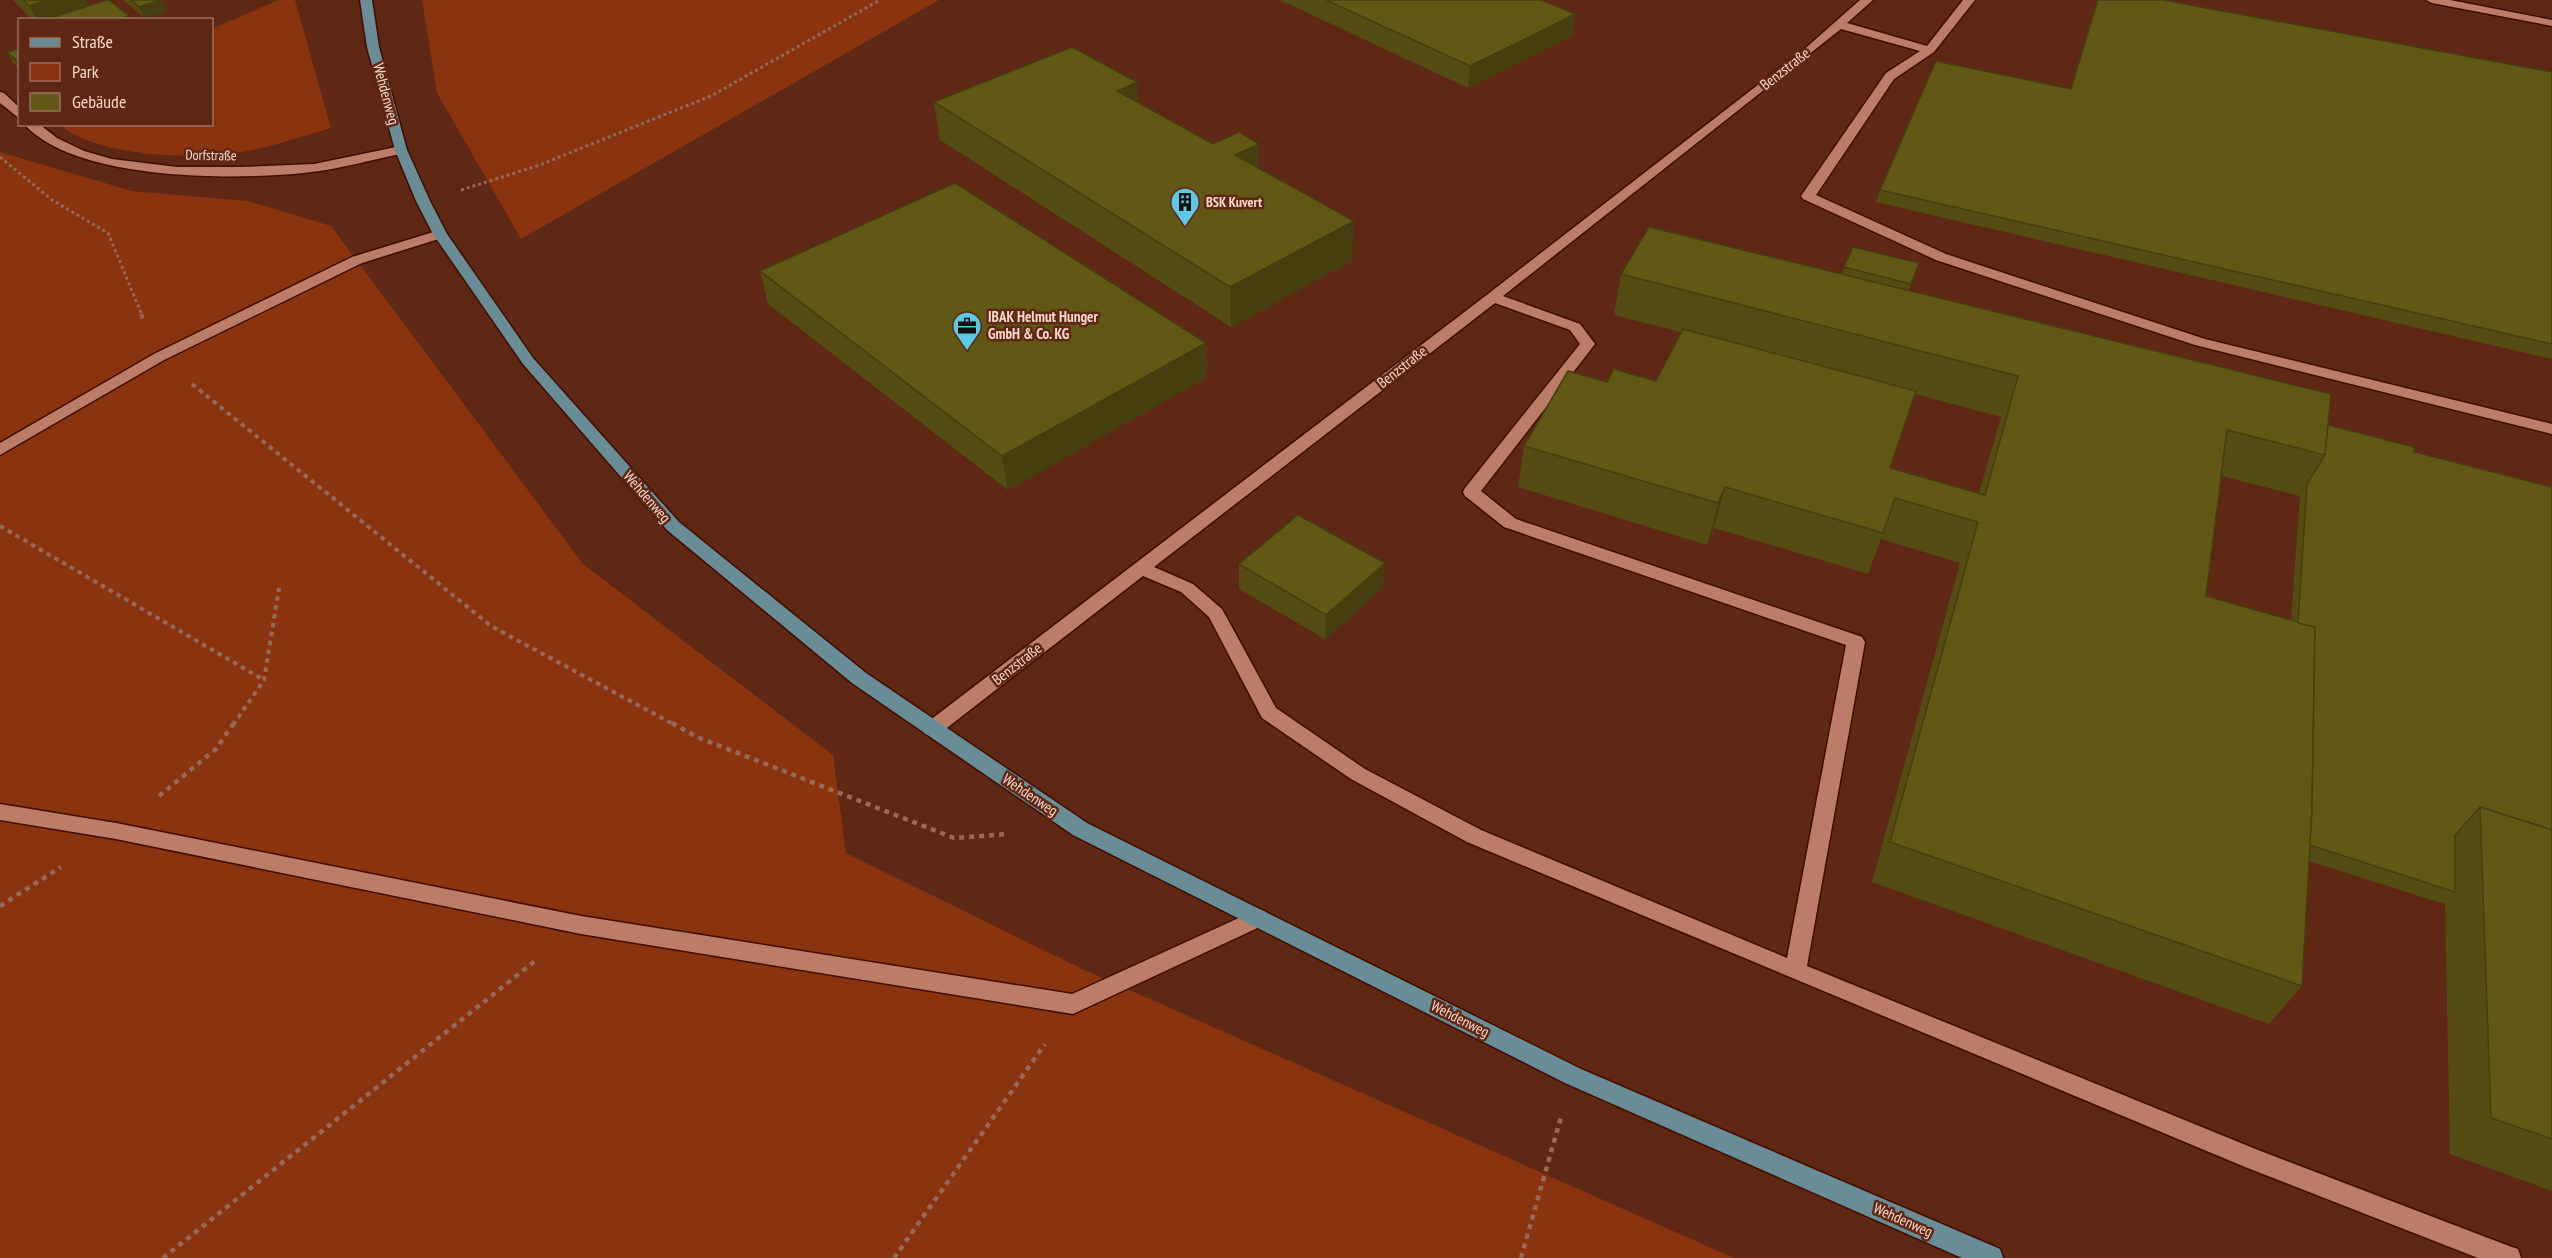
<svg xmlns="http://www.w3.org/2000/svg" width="2552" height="1258" viewBox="0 0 2552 1258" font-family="'PT Sans Narrow',sans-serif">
	<rect width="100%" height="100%" fill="#5e2814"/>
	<g fill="#89330f">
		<path d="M278,0H295L331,128C303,136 275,146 247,151C197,160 99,158 60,125L212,124V29Z"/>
		<polygon points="422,0 939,0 521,239 437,93"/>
		<polygon points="0,152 132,191 248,201 331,226 583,564 833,755 846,853 1080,968 1734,1258 0,1258"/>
	</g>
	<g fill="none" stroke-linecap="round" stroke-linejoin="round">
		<g stroke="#410d00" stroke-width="3">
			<g id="minor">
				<path d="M1860,0H1873L1847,23L1927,46L1963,0H1975L1934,52L1894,79L1816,195L1946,254L2205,339L2552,424V434L2195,345L1936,260L1803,199L1801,196L1886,73L1920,51L1841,29L1503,296L1580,324L1595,344L1481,491L1516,519L1862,637L1865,642L1807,966L2258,1150L2509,1246L2518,1249L2521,1258H2478L2245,1167L1467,842L1351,779L1262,718L1209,617L1181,592L1143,576L939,734L932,736L925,734L922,729L925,724L1488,294L1808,46ZM1495,303L1570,330L1580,344L1465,488L1463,492L1465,496L1504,527L1846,645L1787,958L1481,830L1365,769L1276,708L1222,609L1193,584L1154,567Z"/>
				<polygon points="2426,0 2450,0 2552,20 2552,26 2432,3"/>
				<polygon points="0,92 4,93 20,108 20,119 0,103"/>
				<path d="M24,124H39L57,138L84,151L112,159L177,167H242L314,164L401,146L407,150L401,154C374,159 347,167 320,171C246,181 77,183 24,124Z"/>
				<polygon points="440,230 447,234 445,237 362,263 164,360 0,455 0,443 154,354 352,257"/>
				<polygon points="0,804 116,823 581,916 1072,994 1252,912 1259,909 1266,912 1270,918 1266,924 1073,1014 581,934 116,839 0,820"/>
			</g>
		</g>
		<g stroke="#410d00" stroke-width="3">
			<polygon id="major" points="360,0 372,0 379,47 407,150 430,201 447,234 533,358 679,522 866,673 1087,823 1581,1069 2000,1249 2003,1258 1962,1258 1565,1083 1073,835 852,683 667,530 523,364 433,234 416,201 395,150 367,47"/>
		</g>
		<g stroke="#976958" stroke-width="3" stroke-dasharray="3 3" stroke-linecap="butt">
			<polyline points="0,157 52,200 108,233 142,315"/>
			<polyline points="461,190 537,166 711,96 880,0"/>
		</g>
		<g stroke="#976958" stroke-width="4" stroke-dasharray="4.5 4.5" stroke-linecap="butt">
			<polyline points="141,314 144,321"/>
			<polyline points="192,384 491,626 675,725"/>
			<polyline points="0,526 264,680"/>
			<polyline points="233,725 264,680 279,588"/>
		</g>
		<g stroke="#976958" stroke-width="4.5" stroke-dasharray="5 5" stroke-linecap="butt">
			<polyline points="672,723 697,737 954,838 1009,834"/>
			<polyline points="159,796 216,749 234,723"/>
			<polyline points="0,906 61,867"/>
			<polyline points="163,1258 535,961"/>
			<polyline points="894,1258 1045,1044"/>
			<polyline points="1521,1258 1561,1117"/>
		</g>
		<use href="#minor" fill="#bb7d67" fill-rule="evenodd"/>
		<use href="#major" fill="#688d96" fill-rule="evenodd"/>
	</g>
	<g fill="#544c13" fill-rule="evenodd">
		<polygon points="13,0 86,0 89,6 129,16 131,20 33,20"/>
		<polygon points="123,0 161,0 167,11 145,18"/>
		<polygon points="1280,0 1541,0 1575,14 1572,36 1468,88"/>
		<polygon points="2097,0 2163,0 2552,72 2552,359 1876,202 1880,190 2071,88"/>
		<polygon points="20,48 20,69 14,64 7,52"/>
		<polygon points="934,102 1138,102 1213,144 1259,168 1352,261 1231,327 940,140"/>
		<path d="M1919,263L1909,290L2328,425L2414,452L2552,487V1191L2450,1154L2445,903L2444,904L2309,861L2302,986L2269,1024L1872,882L1960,563L1881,539L1868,574L1714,528L1707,545L1518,487L1524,446L1607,382L1656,381L1681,332L1614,315L1621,274H1842L1844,267ZM1915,394L2001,417L1979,493L1890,468ZM2221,476L2300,496L2291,620L2206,596Z"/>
		<polygon points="760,271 1206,343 1207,377 1008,490 768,304"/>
		<polygon points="1239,564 1383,588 1325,639 1239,589"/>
	</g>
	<g fill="#453e0f">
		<polygon points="48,0 86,0 93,12 67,20 37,20 29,6"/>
		<polygon points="161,0 167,11 145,18 139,7"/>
		<polygon points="1575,14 1572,36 1468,88 1470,66"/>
		<polygon points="129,16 131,20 119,20"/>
		<polygon points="1137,82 1139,120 1117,91"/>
		<polygon points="1259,144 1259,182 1235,155"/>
		<polygon points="1354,221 1352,261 1231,327 1230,287"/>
		<polygon points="1206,343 1207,377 1008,490 1002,456"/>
		<polygon points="1725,487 1714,528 1707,545 1718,503"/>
		<polygon points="1385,563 1383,588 1325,639 1326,615"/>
	</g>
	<g fill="#625816" stroke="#453e0f" stroke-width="1.5">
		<polygon points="23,0 48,0 29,6"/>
		<polygon points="107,0 109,0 129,16 119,20 44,20"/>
		<polygon points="131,0 161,0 139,7"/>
		<polygon points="1326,0 1541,0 1575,14 1470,66"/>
		<polygon points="2098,0 2163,0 2552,72 2552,344 1880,190 1936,61 2071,89"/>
		<polygon points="1072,47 1137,82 1117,91 1213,144 1239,132 1259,144 1235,155 1354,221 1230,287 934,102"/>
		<polygon points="20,48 20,63 19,63 7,52"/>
		<polygon points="955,183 1206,343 1002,456 760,271"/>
		<polygon points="1649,227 2331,394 2325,455 2227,430 2206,596 2315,627 2312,811 2302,986 1890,842 1978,522 1895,498 1883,533 1725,487 1718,503 1524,446 1568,371 1607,382 1614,369 1656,381 1683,329 1916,391 1890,468 1985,495 2018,376 1621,274"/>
		<polygon points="1853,247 1919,263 1911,284 1844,267"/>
		<polygon points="2328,425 2414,447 2414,452 2552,487 2552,830 2480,807 2455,835 2455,892 2310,845 2312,811 2315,627 2298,623 2307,484 2325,455"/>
		<polygon points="1298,515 1385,563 1326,615 1239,564"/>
		<polygon points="2480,807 2552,830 2552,1139 2491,1118"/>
	</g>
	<defs>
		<g id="building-pin" transform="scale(1.5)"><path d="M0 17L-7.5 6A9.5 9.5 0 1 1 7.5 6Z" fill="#5cc7e7" stroke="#5e2814"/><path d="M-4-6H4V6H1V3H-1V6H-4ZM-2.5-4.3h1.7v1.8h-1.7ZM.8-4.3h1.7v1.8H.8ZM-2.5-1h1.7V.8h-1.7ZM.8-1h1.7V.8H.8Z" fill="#111"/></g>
		<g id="office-pin" transform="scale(1.5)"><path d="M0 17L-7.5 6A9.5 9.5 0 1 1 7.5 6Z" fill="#5cc7e7" stroke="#5e2814"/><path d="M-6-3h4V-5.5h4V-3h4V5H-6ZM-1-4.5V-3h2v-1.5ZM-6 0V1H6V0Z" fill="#111"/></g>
	</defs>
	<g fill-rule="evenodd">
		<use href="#building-pin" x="1185" y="202"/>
		<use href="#office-pin" x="967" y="326"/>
	</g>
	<g text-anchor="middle" stroke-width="5" stroke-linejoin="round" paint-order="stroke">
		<g font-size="14" fill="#f9d7cb" stroke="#5e2814">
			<text transform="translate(211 155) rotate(1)" y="5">Dorfstraße</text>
		</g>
		<g font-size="14" font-weight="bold" fill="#f9d7cb" stroke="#5e2814" text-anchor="start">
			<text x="1206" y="207">BSK Kuvert</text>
		</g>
		<g font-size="15" fill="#f9d7cb" stroke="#5e2814">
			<text transform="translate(1785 69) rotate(-38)" y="5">Benzstraße</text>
			<text transform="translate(386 94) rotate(75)" y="5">Wehdenweg</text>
			<text transform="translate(1402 367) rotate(-38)" y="5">Benzstraße</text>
			<text transform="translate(647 497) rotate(49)" y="5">Wehdenweg</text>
			<text transform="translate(1017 664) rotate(-38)" y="5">Benzstraße</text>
			<text transform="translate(1030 795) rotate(34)" y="5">Wehdenweg</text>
			<text transform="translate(1460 1019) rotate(27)" y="5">Wehdenweg</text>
			<text transform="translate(1903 1220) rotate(24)" y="5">Wehdenweg</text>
		</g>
		<g font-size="15" font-weight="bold" fill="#f9d7cb" stroke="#5e2814" text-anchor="start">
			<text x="988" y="322">IBAK Helmut Hunger<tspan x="988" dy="17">GmbH &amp; Co. KG</tspan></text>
		</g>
	</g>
	<rect x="18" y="18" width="195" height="108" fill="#5e2814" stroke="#9c6e5d" stroke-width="1.5"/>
	<rect x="30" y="38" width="30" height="9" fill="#688d96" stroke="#9c6e5d" stroke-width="1.5"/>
	<text x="72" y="48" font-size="18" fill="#f9d7cb">Straße</text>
	<rect x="30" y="63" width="30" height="18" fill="#89330f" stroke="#9c6e5d" stroke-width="1.5"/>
	<text x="72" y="78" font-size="18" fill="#f9d7cb">Park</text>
	<rect x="30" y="93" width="30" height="18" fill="#625816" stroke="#9c6e5d" stroke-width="1.5"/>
	<text x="72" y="108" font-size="18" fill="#f9d7cb">Gebäude</text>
</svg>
